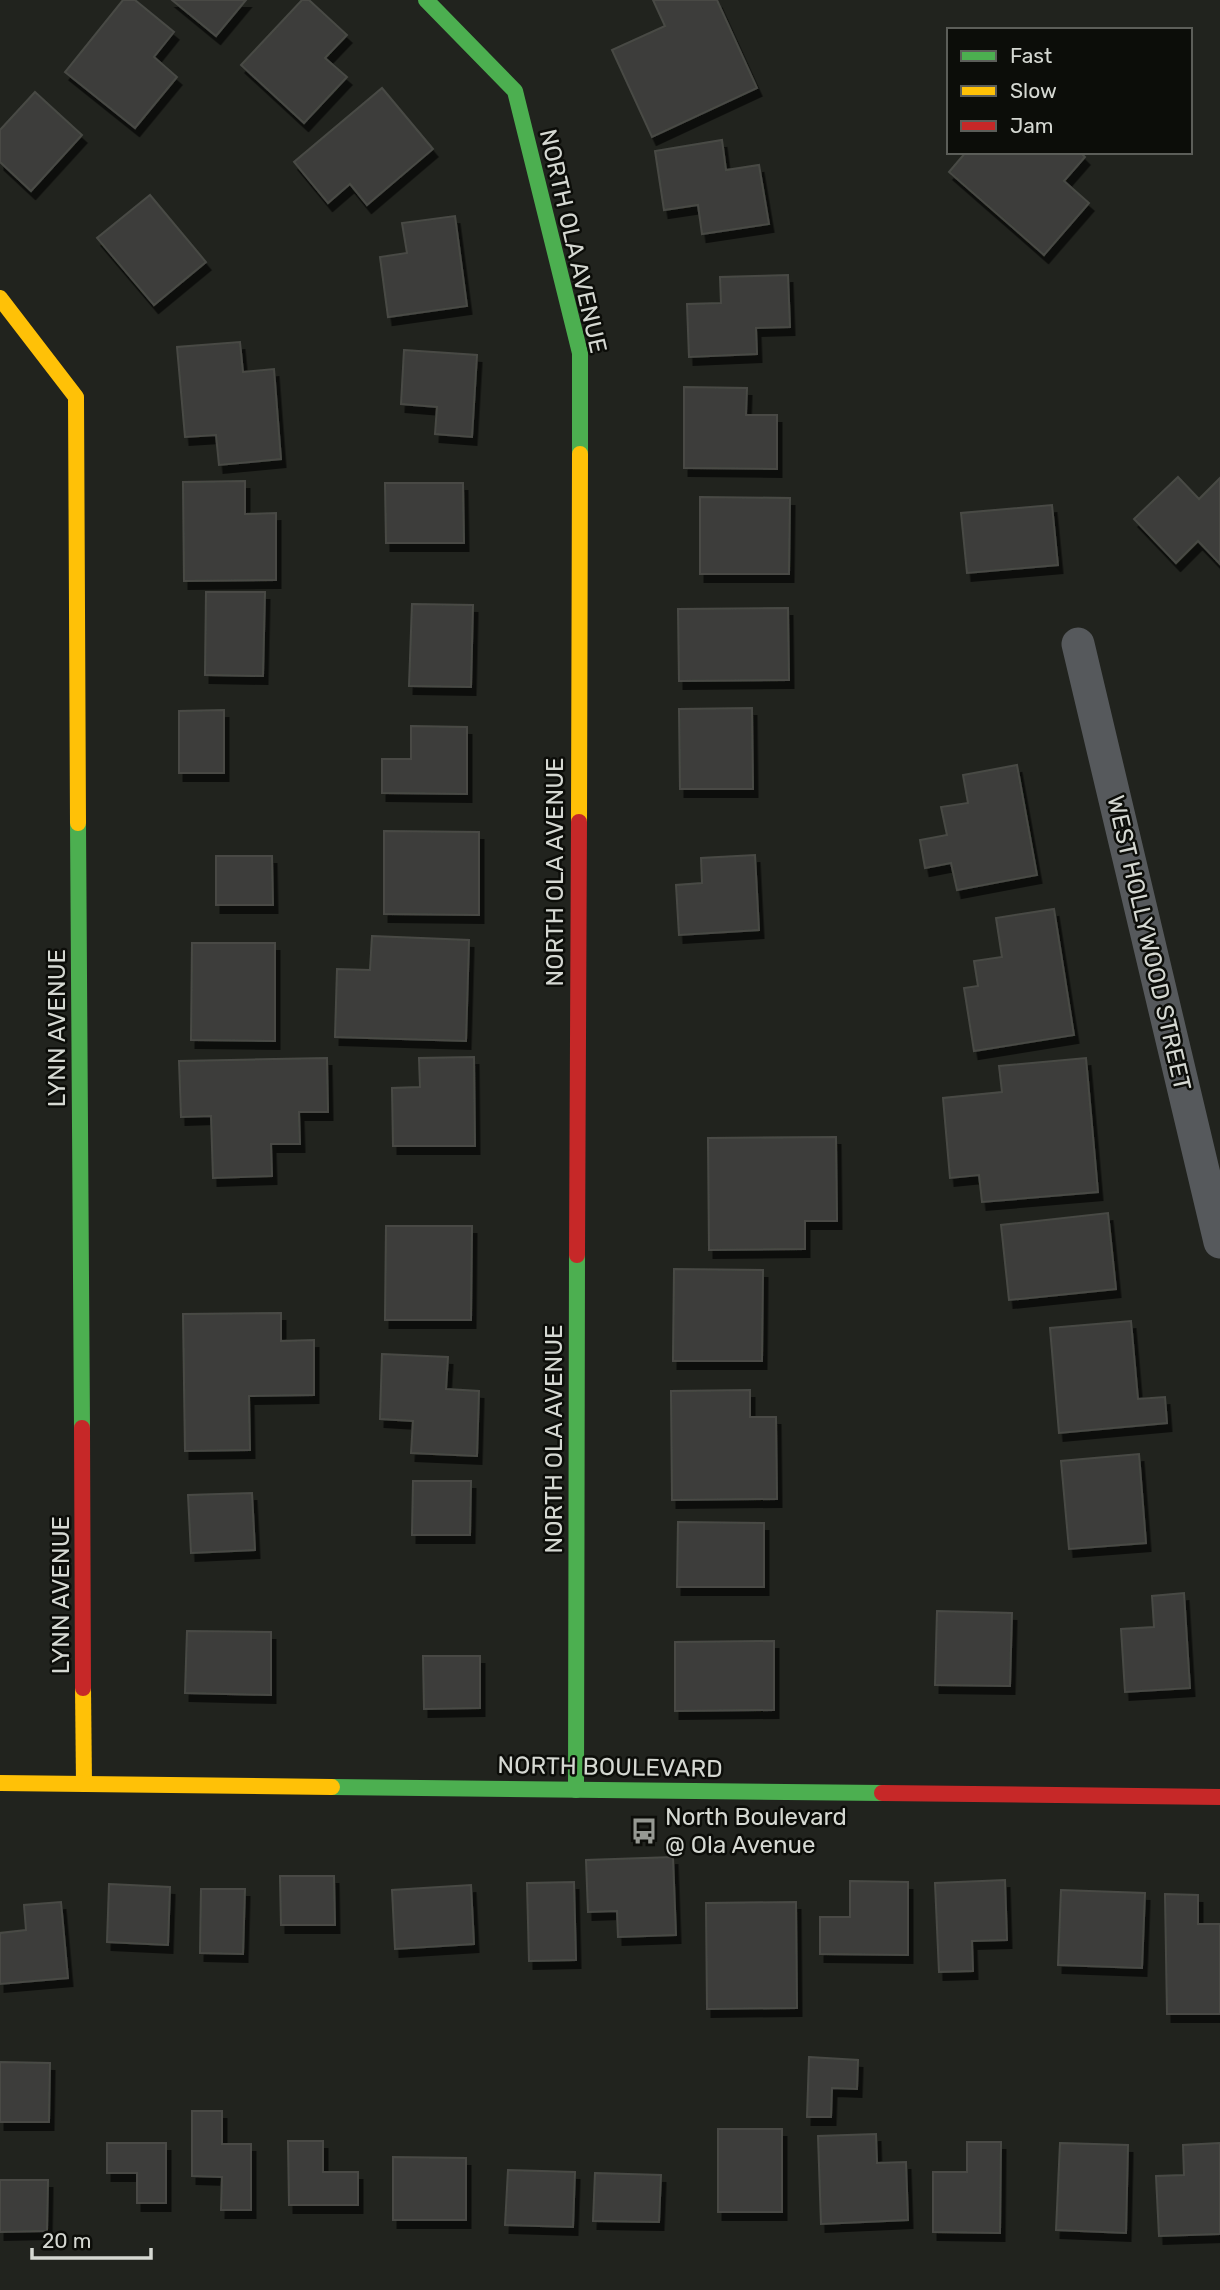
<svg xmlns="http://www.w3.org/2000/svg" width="1220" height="2290" viewBox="0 0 1220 2290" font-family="Rubik,sans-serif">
	<defs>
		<filter id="shadow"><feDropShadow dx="4.5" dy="8" stdDeviation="0" flood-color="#0009"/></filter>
	</defs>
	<rect width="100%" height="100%" fill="#21231e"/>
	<g fill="#3c3e3a" stroke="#484a45" stroke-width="2" filter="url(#shadow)">
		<polygon points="123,0 135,0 174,32 154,57 177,77 135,128 65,72"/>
		<polygon points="172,0 246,0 216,36"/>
		<polygon points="302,0 309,0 347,35 325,58 347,77 304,123 241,65"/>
		<polygon points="653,0 717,0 757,88 652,137 612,50 665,26"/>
		<polygon points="382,88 433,149 367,205 350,184 328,203 294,162"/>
		<polygon points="35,92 82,135 31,191 0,162 0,130"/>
		<polygon points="722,140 726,170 759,165 769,224 702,234 698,205 664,210 655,151"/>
		<polygon points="966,152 1080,152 1085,157 1064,181 1089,203 1044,255 949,172"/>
		<polygon points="150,195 206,262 154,305 97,238"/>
		<polygon points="455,216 467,306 388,317 380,257 407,253 402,223"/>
		<polygon points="788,275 790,327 756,328 757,354 689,357 687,304 721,303 720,277"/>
		<polygon points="240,342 243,372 274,369 281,459 219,465 216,435 185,437 177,347"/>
		<polygon points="404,350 477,355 472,437 435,434 437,407 401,404"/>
		<polygon points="684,387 747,388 746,415 777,415 777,469 684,468"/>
		<polygon points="1178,477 1199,499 1220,478 1220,564 1198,541 1176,563 1134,519"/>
		<polygon points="245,481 245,514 276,513 276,580 184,581 183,482"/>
		<polygon points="385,483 463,483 464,543 386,543"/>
		<polygon points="700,497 790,498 789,574 700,574"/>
		<polygon points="1052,505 1058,565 967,573 961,513"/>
		<polygon points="206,592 265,592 263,676 205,675"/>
		<polygon points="412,604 473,605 471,687 409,686"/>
		<polygon points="788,608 789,680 679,681 678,609"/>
		<polygon points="752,708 753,789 680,789 679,709"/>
		<polygon points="224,710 224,773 179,773 179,711"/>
		<polygon points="411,726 467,727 467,794 382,793 382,759 411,759"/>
		<polygon points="1017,765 1037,875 957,890 951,863 925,868 920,840 947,835 941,807 968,803 963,775"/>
		<polygon points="384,831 479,832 479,915 384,914"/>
		<polygon points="755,855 759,930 679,935 676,885 702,883 701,858"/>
		<polygon points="216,856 272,856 273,905 216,905"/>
		<polygon points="1054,909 1074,1035 974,1051 964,988 978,986 974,961 1002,957 996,918"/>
		<polygon points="372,936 469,940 466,1041 335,1037 337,969 370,970"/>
		<polygon points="192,943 275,943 275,1041 191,1040"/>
		<polygon points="474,1057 475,1146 393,1146 392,1088 420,1087 419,1058"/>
		<polygon points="327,1058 328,1112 299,1112 300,1144 271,1144 272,1176 213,1178 211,1116 181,1117 179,1061"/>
		<polygon points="1086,1058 1098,1192 982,1202 979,1175 950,1178 943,1098 1002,1092 999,1066"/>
		<polygon points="836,1137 837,1221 805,1221 805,1249 709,1250 708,1138"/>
		<polygon points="1108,1213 1116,1289 1009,1300 1001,1225"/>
		<polygon points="386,1226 472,1226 471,1320 385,1320"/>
		<polygon points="674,1269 763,1270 762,1361 673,1361"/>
		<polygon points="281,1313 281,1341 314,1340 314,1395 249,1396 250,1450 185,1451 183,1314"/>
		<polygon points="1131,1321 1138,1399 1165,1397 1167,1423 1059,1433 1050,1328"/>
		<polygon points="382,1354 448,1357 446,1389 479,1391 477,1456 411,1453 413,1421 380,1419"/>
		<polygon points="750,1390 750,1417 776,1417 777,1499 672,1500 671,1391"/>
		<polygon points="1139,1454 1146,1543 1069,1549 1061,1461"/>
		<polygon points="413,1481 471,1481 470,1535 412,1535"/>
		<polygon points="252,1493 255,1550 191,1553 188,1495"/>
		<polygon points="678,1522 764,1523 764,1587 677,1587"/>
		<polygon points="1184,1593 1190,1688 1125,1692 1121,1629 1154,1627 1152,1596"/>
		<polygon points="937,1611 1012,1613 1010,1686 935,1685"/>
		<polygon points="187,1631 271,1632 271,1695 185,1693"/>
		<polygon points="774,1641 774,1710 675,1711 675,1642"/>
		<polygon points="423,1656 480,1656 480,1708 424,1709"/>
		<polygon points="673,1857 676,1935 618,1937 617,1911 588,1912 586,1860"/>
		<polygon points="280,1876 334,1876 335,1925 281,1925"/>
		<polygon points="1005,1880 1007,1940 972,1941 973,1971 939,1972 935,1883"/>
		<polygon points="850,1881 908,1882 908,1955 820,1954 820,1917 850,1917"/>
		<polygon points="574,1882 576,1960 529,1961 527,1883"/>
		<polygon points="109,1884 170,1887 168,1945 107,1942"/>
		<polygon points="471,1885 474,1944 395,1949 392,1890"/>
		<polygon points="201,1889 245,1889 243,1954 200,1953"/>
		<polygon points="1061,1890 1145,1893 1142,1968 1058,1965"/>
		<polygon points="1165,1894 1198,1895 1198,1924 1220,1924 1220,2014 1167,2014"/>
		<polygon points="61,1902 68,1978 0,1984 0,1933 26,1930 24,1905"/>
		<polygon points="796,1902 797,2008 707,2009 706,1903"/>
		<polygon points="809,2057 858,2060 857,2089 832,2088 831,2117 807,2117"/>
		<polygon points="0,2062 50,2063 49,2122 0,2122"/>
		<polygon points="192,2111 222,2111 222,2144 251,2144 251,2210 221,2210 222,2177 192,2176"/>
		<rect x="718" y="2129" width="64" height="83"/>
		<polygon points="876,2134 877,2163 906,2162 908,2220 821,2224 818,2136"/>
		<polygon points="288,2141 323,2141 323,2172 358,2172 358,2205 289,2205"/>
		<polygon points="967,2142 1001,2142 1000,2233 933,2232 933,2172 967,2172"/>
		<polygon points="107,2143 166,2143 166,2203 137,2203 137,2173 107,2173"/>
		<polygon points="1060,2143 1128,2145 1126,2233 1056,2230"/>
		<polygon points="1220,2143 1220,2234 1159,2236 1156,2176 1184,2175 1183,2145"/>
		<polygon points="393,2157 466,2158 466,2220 393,2220"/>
		<polygon points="508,2170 575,2172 573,2227 505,2225"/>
		<polygon points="595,2173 661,2175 659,2222 593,2221"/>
		<polygon points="0,2180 48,2180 47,2231 0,2232"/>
	</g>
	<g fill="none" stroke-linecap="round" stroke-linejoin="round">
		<polyline stroke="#56595c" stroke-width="33" points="1078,644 1220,1242"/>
		<g stroke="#4caf50" stroke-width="16">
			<polyline points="426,0 515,91 580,353 580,454"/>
			<polyline points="78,823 82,1428"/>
			<polyline points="332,1787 882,1793"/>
			<polyline points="576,1790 577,1255"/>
		</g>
		<g stroke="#ffc107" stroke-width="16">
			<polyline points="0,298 76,397 78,823"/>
			<polyline points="579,822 580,454"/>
			<polyline points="83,1688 84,1784"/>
			<polyline points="0,1783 332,1787"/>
		</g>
		<g stroke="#c62828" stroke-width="16">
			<polyline points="577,1255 579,822"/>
			<polyline points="82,1428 83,1688"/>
			<polyline points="882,1793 1220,1797"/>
		</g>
	</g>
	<defs>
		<g id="bus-bare" transform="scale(2.1)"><path d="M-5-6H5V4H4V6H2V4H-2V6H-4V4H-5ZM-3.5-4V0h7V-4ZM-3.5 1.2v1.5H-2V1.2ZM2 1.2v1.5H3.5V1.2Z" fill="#969993" stroke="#0c0d09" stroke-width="2.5" paint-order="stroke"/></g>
	</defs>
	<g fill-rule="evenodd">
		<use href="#bus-bare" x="644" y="1831"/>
	</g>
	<g text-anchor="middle" stroke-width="5" stroke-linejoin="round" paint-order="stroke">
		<g font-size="24" fill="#d5d8d2" stroke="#0c0d09">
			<text transform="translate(573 241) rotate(77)" y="8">NORTH OLA AVENUE</text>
			<text transform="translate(555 872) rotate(-90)" y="8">NORTH OLA AVENUE</text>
			<text transform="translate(1149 943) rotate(77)" y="8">WEST HOLLYWOOD STREET</text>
			<text transform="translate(57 1028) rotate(-90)" y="8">LYNN AVENUE</text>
			<text transform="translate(554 1439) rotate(-90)" y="8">NORTH OLA AVENUE</text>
			<text transform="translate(61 1595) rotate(-90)" y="8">LYNN AVENUE</text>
			<text transform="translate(610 1767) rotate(1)" y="8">NORTH BOULEVARD</text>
		</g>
		<g font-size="24" fill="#d5d8d2" stroke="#0c0d09" text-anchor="start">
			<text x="665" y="1825">North Boulevard<tspan x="665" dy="28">@ Ola Avenue</tspan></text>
		</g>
	</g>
	<rect x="947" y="28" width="245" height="126" fill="#0c0d09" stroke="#5c5e59" stroke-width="2"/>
	<rect x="961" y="51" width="35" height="10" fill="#4caf50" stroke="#5c5e59" stroke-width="2"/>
	<text x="1010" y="63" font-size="21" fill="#d5d8d2">Fast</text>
	<rect x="961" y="86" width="35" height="10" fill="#ffc107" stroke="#5c5e59" stroke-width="2"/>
	<text x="1010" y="98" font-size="21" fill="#d5d8d2">Slow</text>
	<rect x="961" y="121" width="35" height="10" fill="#c62828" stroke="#5c5e59" stroke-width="2"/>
	<text x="1010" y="133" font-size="21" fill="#d5d8d2">Jam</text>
	<path d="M32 2248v10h119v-10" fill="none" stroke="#d5d8d2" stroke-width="3.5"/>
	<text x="42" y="2248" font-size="21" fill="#d5d8d2" stroke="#0c0d09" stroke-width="5" paint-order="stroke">20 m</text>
</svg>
